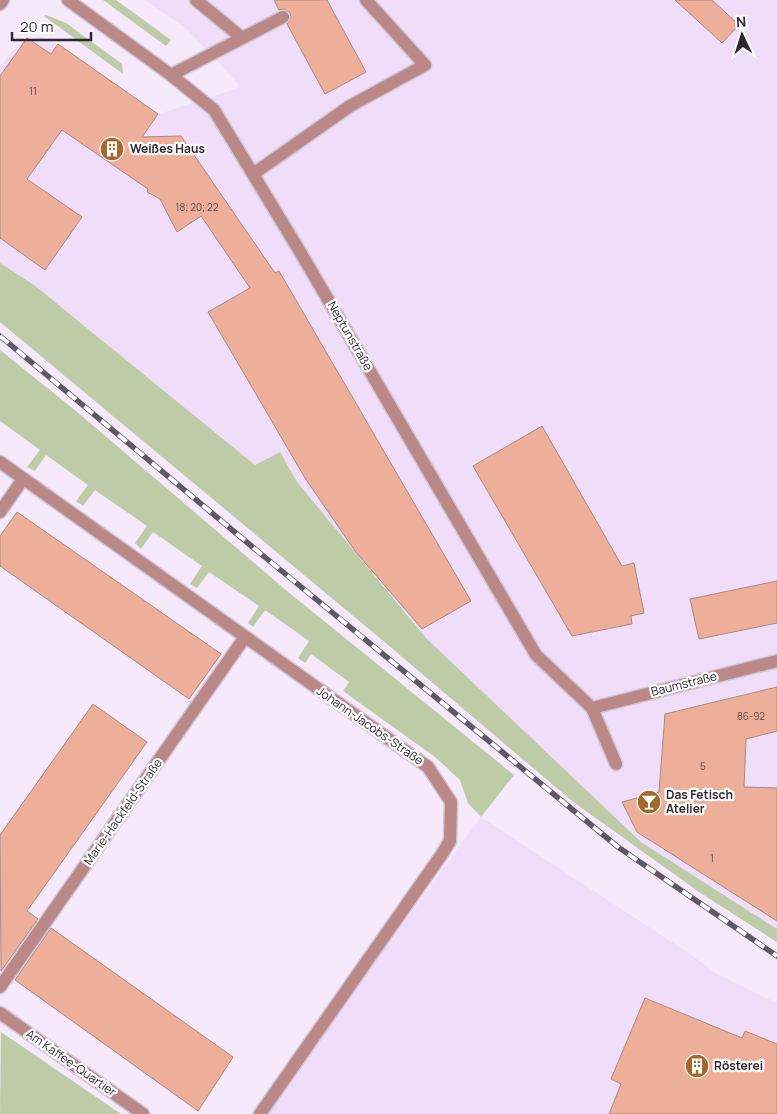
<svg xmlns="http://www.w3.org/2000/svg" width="777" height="1114" viewBox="0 0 777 1114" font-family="Manrope,sans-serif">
	<rect width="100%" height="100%" fill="#f5e9fb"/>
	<g fill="#f0ddfa">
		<polygon points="145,0 777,0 777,929 641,842 426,638 297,482 280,452 255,465 34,285 0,263 0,67 10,53 27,38 41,37 58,44 159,114 241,87 187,29"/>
		<polygon points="481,817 690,954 719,975 777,1003 777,1114 264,1114"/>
	</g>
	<g fill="#bdcba6">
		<polygon points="103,0 116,0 171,40 166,46"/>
		<polygon points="46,15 66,23 122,64 123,74 44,16"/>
		<polygon points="0,263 34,285 255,465 280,452 297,482 426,638 641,842 777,929 777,942 699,892 572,801 388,645 0,322"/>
		<polygon points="0,350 76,411 287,591 514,775 481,817 468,803 460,780 435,757 343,691 349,682 311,654 305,663 298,658 309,641 265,610 253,627 248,623 259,606 209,572 197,588 190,584 202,566 153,532 141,549 135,543 147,526 95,490 83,506 76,501 88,485 46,455 35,471 27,467 40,450 0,421"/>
		<polygon points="1,1031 1,1032 121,1114 0,1114"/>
	</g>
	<g fill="#edaf99" stroke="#aa897d">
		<polygon points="274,0 327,0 366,72 325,94 287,24 291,18 290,13 284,9 279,10"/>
		<polygon points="675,0 712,0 739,25 722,43"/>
		<polygon points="27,38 51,54 58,44 158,114 142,137 181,136 275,273 279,271 471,601 422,629 355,551 305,478 208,312 250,288 201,216 177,232 160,199 147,192 148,189 62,130 27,179 82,217 45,270 0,238 0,76"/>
		<polygon points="542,426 622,566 634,563 644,613 631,616 632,624 572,636 473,466"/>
		<polygon points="17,512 221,654 189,699 0,566 0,536"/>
		<polygon points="777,581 777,623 699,639 690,599"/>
		<polygon points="777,687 777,731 746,739 744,787 777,788 777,921 637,832 622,802 659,792 665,714"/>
		<polygon points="93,704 147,742 27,911 38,919 1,971 0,835"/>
		<polygon points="51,928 233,1057 198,1111 15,980"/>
		<polygon points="645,998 742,1038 745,1031 777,1044 777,1114 609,1114 621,1084 611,1079"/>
	</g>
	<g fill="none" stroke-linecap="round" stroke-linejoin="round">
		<g stroke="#d1c6d7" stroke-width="15">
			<g id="service">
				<polyline points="196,0 241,37"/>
				<polyline points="171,75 283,17"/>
				<polyline points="253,174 350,106 425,65 366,0"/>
				<polyline points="592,708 616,764"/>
			</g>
		</g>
		<g stroke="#d1c6d7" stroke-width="15">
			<g id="minor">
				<polyline points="68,0 171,75 214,110 299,250 536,655 592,708 777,661"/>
				<polyline points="0,462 428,767 451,802 450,841 442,854 260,1114"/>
				<polyline points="0,512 23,479"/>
				<polyline points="0,987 245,637"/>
				<polyline points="0,1013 143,1114"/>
			</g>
		</g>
		<g stroke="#d1c6d7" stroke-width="15">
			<polyline id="tertiary" points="0,4 3,0"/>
		</g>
		<use href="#service" stroke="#ba8886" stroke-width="12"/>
		<use href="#minor" stroke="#ba8886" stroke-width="12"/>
		<use href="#tertiary" stroke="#ba8886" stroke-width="12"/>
		<g stroke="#615865" stroke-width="5.5">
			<polyline id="rail" points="0,336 261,554 618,847 777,956"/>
		</g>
		<use href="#rail" stroke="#fff" stroke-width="4" stroke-dasharray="11" stroke-linecap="butt"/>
	</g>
	<defs>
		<g id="building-disc" transform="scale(1.25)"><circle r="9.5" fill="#a5682c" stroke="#fff"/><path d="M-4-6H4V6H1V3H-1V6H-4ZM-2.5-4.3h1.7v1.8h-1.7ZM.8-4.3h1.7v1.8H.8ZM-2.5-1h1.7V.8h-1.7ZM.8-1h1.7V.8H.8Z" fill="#fff"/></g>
		<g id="bar-disc" transform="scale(1.25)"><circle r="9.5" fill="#a5682c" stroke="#fff"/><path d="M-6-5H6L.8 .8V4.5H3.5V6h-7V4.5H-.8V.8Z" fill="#fff"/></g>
	</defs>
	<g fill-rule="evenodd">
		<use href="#building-disc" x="112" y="149"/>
		<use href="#bar-disc" x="649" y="802"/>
		<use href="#building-disc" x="697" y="1066"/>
	</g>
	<g text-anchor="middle" stroke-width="4.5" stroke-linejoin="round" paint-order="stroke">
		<g font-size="10" fill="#5d484b">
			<text x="33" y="95">11</text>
			<text x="197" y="211">18; 20; 22</text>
			<text x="751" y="720">86-92</text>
			<text x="703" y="770">5</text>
			<text x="712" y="862">1</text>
		</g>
		<g font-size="12" font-weight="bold" fill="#2d2631" stroke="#fff" text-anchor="start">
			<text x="130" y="153">Weißes Haus</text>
			<text x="666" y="799">Das Fetisch<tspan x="666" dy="14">Atelier</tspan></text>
			<text x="714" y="1070">Rösterei</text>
		</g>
		<g font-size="12" fill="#2d2631" stroke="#fff">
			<text transform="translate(350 336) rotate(60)" y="4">Neptunstraße</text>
			<text transform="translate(684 684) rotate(-14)" y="4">Baumstraße</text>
			<text transform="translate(370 726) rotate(35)" y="4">Johann-Jacobs-Straße</text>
			<text transform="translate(123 812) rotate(-55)" y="4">Marie-Hackfeld-Straße</text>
			<text transform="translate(71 1063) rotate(35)" y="4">Am Kaffee-Quartier</text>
		</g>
	</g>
	<g transform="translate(742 35) rotate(356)" stroke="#ffffff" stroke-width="4" paint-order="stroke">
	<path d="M0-4L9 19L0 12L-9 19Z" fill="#2d2631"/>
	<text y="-8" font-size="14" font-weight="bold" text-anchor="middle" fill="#2d2631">N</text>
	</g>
	<path d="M12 32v8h79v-8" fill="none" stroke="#2d2631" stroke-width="2.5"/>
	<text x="20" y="32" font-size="15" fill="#2d2631" stroke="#ffffff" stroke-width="4" paint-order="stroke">20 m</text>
</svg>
